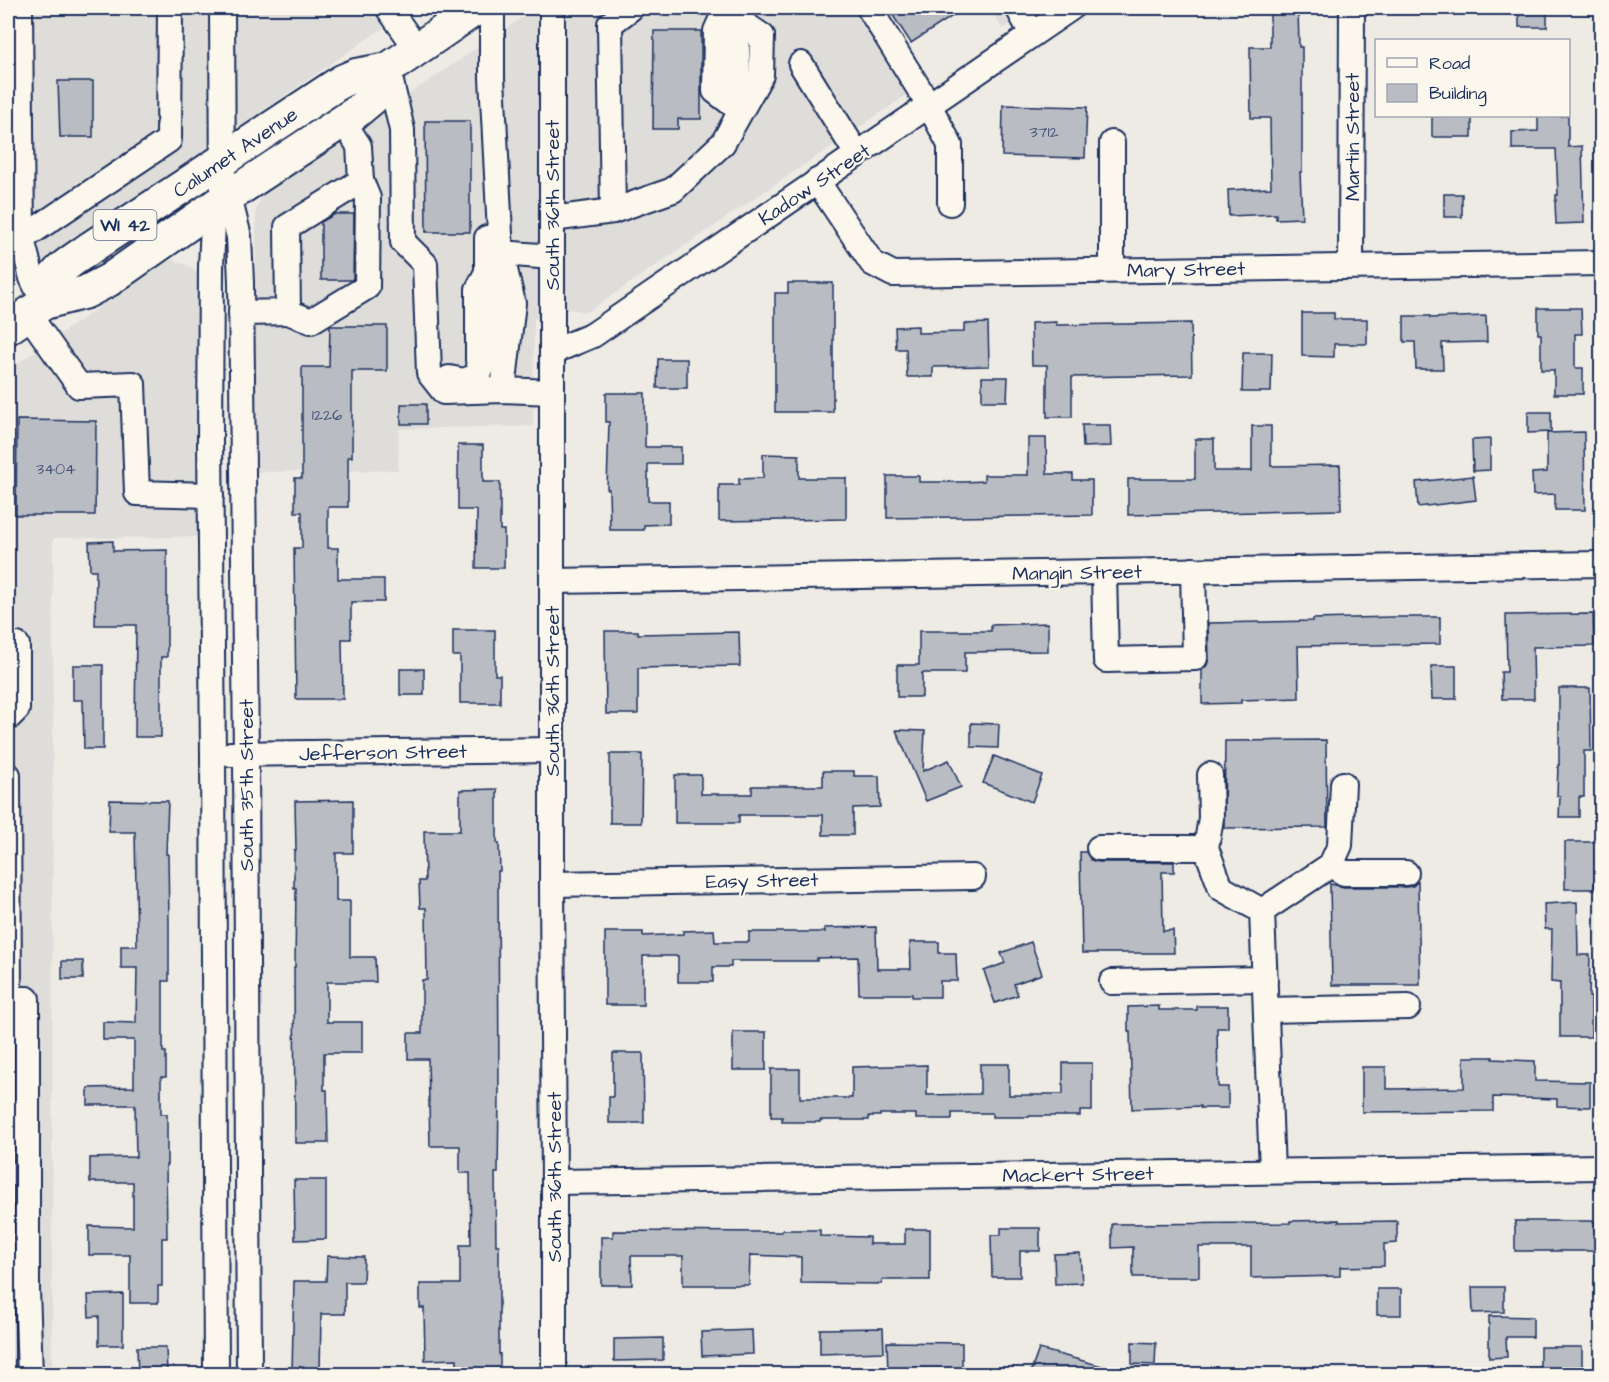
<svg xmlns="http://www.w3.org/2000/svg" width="1609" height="1382" viewBox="0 0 1609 1382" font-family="'Architects Daughter',sans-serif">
	<rect width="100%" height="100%" fill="#eeebe4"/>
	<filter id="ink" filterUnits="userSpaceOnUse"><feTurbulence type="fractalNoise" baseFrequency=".0167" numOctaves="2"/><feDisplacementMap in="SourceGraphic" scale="12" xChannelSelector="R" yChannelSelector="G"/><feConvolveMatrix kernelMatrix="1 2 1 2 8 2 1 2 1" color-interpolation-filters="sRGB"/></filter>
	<g filter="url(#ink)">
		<g fill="#deddda">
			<polygon points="8,8 412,8 8,286"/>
			<polygon points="536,8 879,8 926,82 589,311 583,312 571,309 534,319 533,426 399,429 398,470 255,472 256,210 260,199 269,189"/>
			<polygon points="989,8 1034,8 1003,29"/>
			<polygon points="173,260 189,266 197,273 199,280 197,537 53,538 52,1374 8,1374 8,370 164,262"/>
		</g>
		<g fill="#b9bcc3" stroke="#1b2f5e" stroke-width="1.5">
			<polygon points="888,8 965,8 911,43"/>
			<polygon points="1270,8 1298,8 1299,47 1302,47 1302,172 1300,172 1302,218 1276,219 1276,214 1229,216 1228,190 1271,188 1270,118 1251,118 1250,47 1270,47"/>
			<rect x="1519" y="8" width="28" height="19"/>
			<polygon points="654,31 701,31 701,119 678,119 678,129 653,129"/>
			<polygon points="58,81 93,81 93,137 60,137"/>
			<polygon points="1003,105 1087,107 1085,158 1002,156"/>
			<rect x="1432" y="116" width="40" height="21"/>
			<polygon points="1538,116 1568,116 1568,147 1582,146 1584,223 1556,224 1555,201 1556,201 1556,195 1558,195 1556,149 1512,149 1512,132 1538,131"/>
			<polygon points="425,121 470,121 470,232 426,232"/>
			<rect x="1444" y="194" width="18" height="23"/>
			<polygon points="335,214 354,214 353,279 351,280 321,280 321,222"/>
			<polygon points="788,283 833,283 833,412 775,412 775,293 788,293"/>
			<polygon points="1538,308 1581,308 1582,334 1575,334 1575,368 1583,368 1583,394 1554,394 1554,370 1541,370 1541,334 1538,334"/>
			<polygon points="1302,313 1334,313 1334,319 1367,319 1367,344 1334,344 1334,357 1302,356"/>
			<polygon points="1404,316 1430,316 1430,318 1486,316 1487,342 1442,343 1443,369 1416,369 1415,342 1404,342"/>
			<polygon points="1056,322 1056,325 1191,323 1192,375 1072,377 1072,417 1047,417 1047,365 1032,365 1031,323"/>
			<polygon points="988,323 989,366 933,367 933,377 907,377 906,349 896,349 895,327 918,326 918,333 964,332 964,324"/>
			<polygon points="330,326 387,326 387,371 352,371 352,457 348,457 348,507 328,507 328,548 338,548 338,579 384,579 384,602 351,602 351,639 342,639 343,699 296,699 294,548 302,548 302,512 295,512 295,478 302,478 302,367 329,367"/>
			<polygon points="1243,353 1272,353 1271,392 1242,392"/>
			<polygon points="658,359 687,359 687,388 657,388"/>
			<polygon points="982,377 1008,377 1007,401 982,401"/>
			<polygon points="606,393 645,393 645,447 681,447 681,464 648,464 648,501 669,501 669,524 644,525 644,530 610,530 609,489 607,489 609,422 606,422"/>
			<rect x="401" y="404" width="25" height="20"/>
			<polygon points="1528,412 1551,412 1551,432 1528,433"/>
			<polygon points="17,420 96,421 95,515 16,515"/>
			<polygon points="1082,425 1110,425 1111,446 1083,447"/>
			<polygon points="1252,426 1271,426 1271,466 1340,465 1341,510 1128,515 1128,479 1195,479 1195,439 1214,439 1214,471 1252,471"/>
			<polygon points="1584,432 1585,510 1555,510 1555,494 1533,495 1532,473 1547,472 1547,433"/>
			<polygon points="1028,438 1046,438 1047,474 1073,474 1073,480 1092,480 1092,515 887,518 887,476 919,476 919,482 964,482 984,481 984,475 1028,475"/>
			<polygon points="1490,439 1490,470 1473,471 1472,440"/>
			<polygon points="458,445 483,445 483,482 500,482 500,530 504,530 504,568 476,568 477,510 458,510"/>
			<polygon points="763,454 799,455 799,478 846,478 846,519 719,521 719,485 739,485 739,479 763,478"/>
			<polygon points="1473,476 1476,500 1418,507 1416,482"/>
			<polygon points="113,541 113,551 167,550 167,657 161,657 161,737 135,737 136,625 95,625 96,570 90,570 89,542"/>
			<polygon points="1593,614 1594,646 1533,647 1534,699 1502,699 1501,672 1507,672 1506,615"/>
			<polygon points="1392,617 1440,617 1440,644 1298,646 1299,698 1241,700 1241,703 1202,704 1202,670 1207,665 1209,658 1208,623 1313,621 1313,619"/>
			<polygon points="1048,623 1048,651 965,652 965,673 922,673 922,697 897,697 897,665 919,665 919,631 991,631 991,625"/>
			<polygon points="453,630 495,630 495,675 500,675 500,703 460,703 460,656 453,656"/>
			<polygon points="605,631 638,631 638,634 739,632 740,666 638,668 638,714 606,714"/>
			<polygon points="73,665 103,665 103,749 84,749 83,700 73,700"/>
			<polygon points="1431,666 1456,666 1456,699 1432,699"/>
			<rect x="400" y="669" width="24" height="26"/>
			<polygon points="1559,688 1590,688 1591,751 1584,751 1584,797 1579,797 1579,817 1559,817 1560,796 1557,796 1558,765 1559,765"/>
			<polygon points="971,723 999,724 998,748 971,747"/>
			<polygon points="896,730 925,731 923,771 949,760 961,787 926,801"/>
			<polygon points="1326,740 1327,827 1224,828 1225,741"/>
			<polygon points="610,754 642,754 641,823 610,823"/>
			<polygon points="994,756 1042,775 1032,802 983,783"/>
			<polygon points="823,771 854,771 854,776 879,776 880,807 853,808 853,835 823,835 823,815 739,815 739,823 675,823 675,775 701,775 701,794 752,794 752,786 823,786"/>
			<polygon points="497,789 497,843 499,843 500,871 498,871 499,1095 498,1173 495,1173 496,1245 499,1245 499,1354 500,1354 500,1374 457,1374 457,1359 425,1360 424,1308 420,1308 420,1284 460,1284 460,1245 471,1245 470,1173 460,1173 460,1146 430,1146 428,1059 408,1059 408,1033 422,1033 422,980 427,980 426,908 420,908 419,881 425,881 424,831 460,831 460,790"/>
			<polygon points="110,800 168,801 166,854 168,854 169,922 169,981 163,981 163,1052 166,1052 166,1077 161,1077 161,1114 167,1114 167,1165 166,1165 167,1238 162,1238 162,1286 158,1286 158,1303 130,1303 130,1255 89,1255 89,1226 133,1227 133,1182 90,1182 90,1158 136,1157 135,1105 88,1105 88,1088 134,1087 134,1040 103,1040 103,1022 136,1023 137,968 121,968 121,946 137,946 135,832 109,832"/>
			<polygon points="353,800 353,853 336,853 336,901 350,901 350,957 375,957 376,982 327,982 327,1022 362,1022 362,1053 324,1053 324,1090 327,1090 328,1143 295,1143 294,967 295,967 296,888 294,888 294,850 296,850 295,801"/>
			<rect x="1565" y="842" width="30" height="47"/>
			<polygon points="1080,852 1086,852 1091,860 1099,862 1174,862 1174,872 1162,872 1163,931 1173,930 1174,953 1082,953"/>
			<polygon points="1417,882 1418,882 1420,985 1332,985 1330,884 1344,887 1406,887 1413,886"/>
			<polygon points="1577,902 1578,955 1590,955 1589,997 1591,997 1591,1037 1560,1037 1560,983 1551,982 1552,929 1545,929 1544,904"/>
			<polygon points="876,927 877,969 911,969 910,942 939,942 939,953 956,953 957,981 940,981 940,997 912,997 912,994 859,994 858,957 817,958 817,961 731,961 731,967 713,967 713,982 678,982 678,956 643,956 643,1005 605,1005 605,932 643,932 643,936 683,934 683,931 714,930 715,942 749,942 749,932 825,932 824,928"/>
			<polygon points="1031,942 1042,974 1014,984 1018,995 995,1003 984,971 1005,963 1001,953"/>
			<rect x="62" y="961" width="21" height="18"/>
			<polygon points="1159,1006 1159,1010 1197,1010 1197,1006 1228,1006 1228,1028 1217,1028 1218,1087 1228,1087 1228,1108 1200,1108 1200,1106 1132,1109 1130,1032 1128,1032 1128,1007"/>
			<rect x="733" y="1032" width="33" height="38"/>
			<polygon points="613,1053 643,1053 644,1123 609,1123 609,1097 613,1097"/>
			<polygon points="1464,1057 1493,1057 1493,1059 1535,1061 1535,1081 1590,1082 1590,1107 1557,1106 1557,1099 1493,1097 1493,1111 1362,1112 1362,1067 1386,1067 1386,1089 1464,1088"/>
			<polygon points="1063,1063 1092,1063 1092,1111 1080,1111 1080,1116 1029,1116 1029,1117 992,1117 992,1113 952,1113 952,1119 916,1119 916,1114 880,1114 880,1116 869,1116 869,1120 820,1120 820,1122 782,1122 782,1117 771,1117 771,1069 800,1069 800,1098 852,1098 852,1067 927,1065 927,1095 980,1094 980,1064 1009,1064 1009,1095 1043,1095 1043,1094 1063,1094"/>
			<polygon points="294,1180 326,1180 326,1239 295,1240"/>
			<polygon points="1339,1220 1339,1222 1397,1221 1397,1243 1384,1244 1384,1266 1340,1267 1340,1276 1251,1278 1251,1247 1199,1247 1199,1277 1133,1277 1133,1247 1112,1248 1112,1224 1290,1223 1290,1221"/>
			<rect x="1515" y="1221" width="80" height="30"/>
			<polygon points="1001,1228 1040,1228 1040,1251 1020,1251 1020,1277 992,1277 991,1235 1001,1235"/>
			<polygon points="905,1229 930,1229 930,1280 882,1280 882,1284 801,1283 801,1257 750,1255 749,1285 683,1285 683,1256 631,1256 632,1285 601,1285 601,1237 613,1237 613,1231 782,1232 782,1230 820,1230 820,1236 869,1237 869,1244 905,1244"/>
			<polygon points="1080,1253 1082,1283 1055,1284 1054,1254"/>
			<polygon points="327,1256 364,1257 363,1282 345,1282 345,1314 321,1314 320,1374 292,1374 294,1281 326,1281"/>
			<polygon points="1472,1287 1504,1287 1504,1312 1473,1313"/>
			<rect x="1377" y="1289" width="24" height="26"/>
			<polygon points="123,1294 123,1345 99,1345 99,1316 89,1317 88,1295"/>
			<polygon points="1489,1316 1533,1317 1533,1337 1506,1337 1507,1357 1489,1358"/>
			<polygon points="883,1328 884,1352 820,1354 820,1329"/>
			<polygon points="752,1330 753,1354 702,1356 701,1332"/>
			<polygon points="663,1338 663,1360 614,1361 614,1339"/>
			<polygon points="887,1342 962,1343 962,1374 888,1374"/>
			<polygon points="1132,1342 1156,1343 1155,1365 1132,1364"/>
			<polygon points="137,1347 166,1347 167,1374 138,1374"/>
			<rect x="1540" y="1347" width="42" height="27"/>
			<polygon points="1039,1349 1113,1369 1112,1374 1030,1374"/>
		</g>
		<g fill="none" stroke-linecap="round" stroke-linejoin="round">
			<g stroke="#1b2f5e" stroke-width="28">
				<g id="minor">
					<polyline points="20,8 22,239 32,278 44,303"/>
					<polyline points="388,8 417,49"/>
					<polyline points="492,8 492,78 501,253 513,303 503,390"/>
					<polyline points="552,8 552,884 554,1182 554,1374"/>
					<polyline points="869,8 929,105 950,145 950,203"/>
					<polyline points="1018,8 1032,34"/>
					<polyline points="725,11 716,31 715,91 740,110"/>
					<polyline points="725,11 737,36 737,77 740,110"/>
					<polyline points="801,64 857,154"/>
					<polyline points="388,69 402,130 403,242 425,264 429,373 444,392 503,390 552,392"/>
					<polyline points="1112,143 1112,270"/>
					<polyline points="817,181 872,263 893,274 1602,263"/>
					<polyline points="223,200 232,209 239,237 241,282 246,754 249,1374"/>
					<polyline points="613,211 673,190 723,143 761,75 762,36 725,11"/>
					<polyline points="552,219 613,211 610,24 631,8"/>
					<polyline points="8,248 169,140 170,8"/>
					<polyline points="501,253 552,257"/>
					<polyline points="1351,266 1352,8"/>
					<polyline points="288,312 311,321 367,287 368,198 361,181"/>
					<polyline points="241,313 288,312 287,227 361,181 359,146 343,121"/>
					<polyline points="28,314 79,386 133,384 137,493 211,495"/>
					<polyline points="552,352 593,335 1071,8"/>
					<polyline points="478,360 478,289 487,272"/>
					<polyline points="449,378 464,381 479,375 500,319 499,295 487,272 487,238"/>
					<polyline points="1104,572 1106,660 1195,658 1193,570"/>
					<polyline points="552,581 1602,564"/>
					<polyline points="8,645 17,645 17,709 8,718"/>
					<polyline points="231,754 552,750"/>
					<polyline points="8,775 9,999 27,999 27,1290 30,1374"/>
					<polyline points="1210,775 1211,818 1206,848 1221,888 1262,911 1272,1171"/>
					<polyline points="1099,848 1206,848"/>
					<polyline points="1331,865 1344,873 1406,873"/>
					<polyline points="552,884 973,877"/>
					<polyline points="1262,911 1331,865 1340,845 1343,784"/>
					<polyline points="1112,982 1265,979"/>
					<polyline points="1266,1010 1408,1007"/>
					<polyline points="554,1182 1602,1167"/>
					<polyline points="216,1374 213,754 210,440 211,267 213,224 223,200 222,8"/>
				</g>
			</g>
			<g stroke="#1b2f5e" stroke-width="36">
				<g id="major">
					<path d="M44,303C46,297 47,290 50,284C57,268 77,258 90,248L342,81L356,75L388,69L477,8"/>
					<polyline points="8,328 44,303 86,292 109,280 223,200 355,113 373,98 388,69"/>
				</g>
			</g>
			<use href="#minor" stroke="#fbf7ec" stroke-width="24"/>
			<use href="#major" stroke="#fbf7ec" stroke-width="32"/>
		</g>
	</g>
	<g text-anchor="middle" stroke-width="4.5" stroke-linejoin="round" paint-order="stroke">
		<g font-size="16" fill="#425277">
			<text x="1044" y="137">3712</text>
			<text x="327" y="420">1226</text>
			<text x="56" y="474">3404</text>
		</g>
		<rect fill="#fbf7ec" stroke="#5e6b89" stroke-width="1.5" x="93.5" y="210" width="63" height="30" rx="4.5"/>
		<g font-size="18" font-weight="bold" fill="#1b2f5e">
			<text x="125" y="231">WI 42</text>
		</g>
		<g font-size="20" fill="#1b2f5e" stroke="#fbf7ec">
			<text transform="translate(1352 137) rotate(-90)" y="7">Martin Street</text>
			<text transform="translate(235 152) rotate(-34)" y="7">Calumet Avenue</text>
			<text transform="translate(814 184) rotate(-34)" y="7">Kadow Street</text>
			<text transform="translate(552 205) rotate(-90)" y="7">South 36th Street</text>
			<text transform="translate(1186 269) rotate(-1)" y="7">Mary Street</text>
			<text transform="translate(1077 572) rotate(-1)" y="7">Mangin Street</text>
			<text transform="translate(552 691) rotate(-90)" y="7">South 36th Street</text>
			<text transform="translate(383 752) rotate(-1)" y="7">Jefferson Street</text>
			<text transform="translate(246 785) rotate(-90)" y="7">South 35th Street</text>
			<text transform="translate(762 880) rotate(-1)" y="7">Easy Street</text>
			<text transform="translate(1078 1174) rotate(-1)" y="7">Mackert Street</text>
			<text transform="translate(554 1177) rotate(-90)" y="7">South 36th Street</text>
		</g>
	</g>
	<rect width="1609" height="1382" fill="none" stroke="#fbf7ec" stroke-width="30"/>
	<rect x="15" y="15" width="1579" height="1352" fill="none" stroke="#1b2f5e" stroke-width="2" filter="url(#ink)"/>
	<rect x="1375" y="39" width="195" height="78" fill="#fbf7ec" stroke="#a1a7b3" stroke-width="1.5"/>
	<rect x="1387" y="58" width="30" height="9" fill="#fbf7ec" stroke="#a1a7b3" stroke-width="1.5"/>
	<text x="1429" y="69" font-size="18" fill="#1b2f5e">Road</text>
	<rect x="1387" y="84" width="30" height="18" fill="#b9bcc3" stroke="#a1a7b3" stroke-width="1.5"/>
	<text x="1429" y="99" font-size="18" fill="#1b2f5e">Building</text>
</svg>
